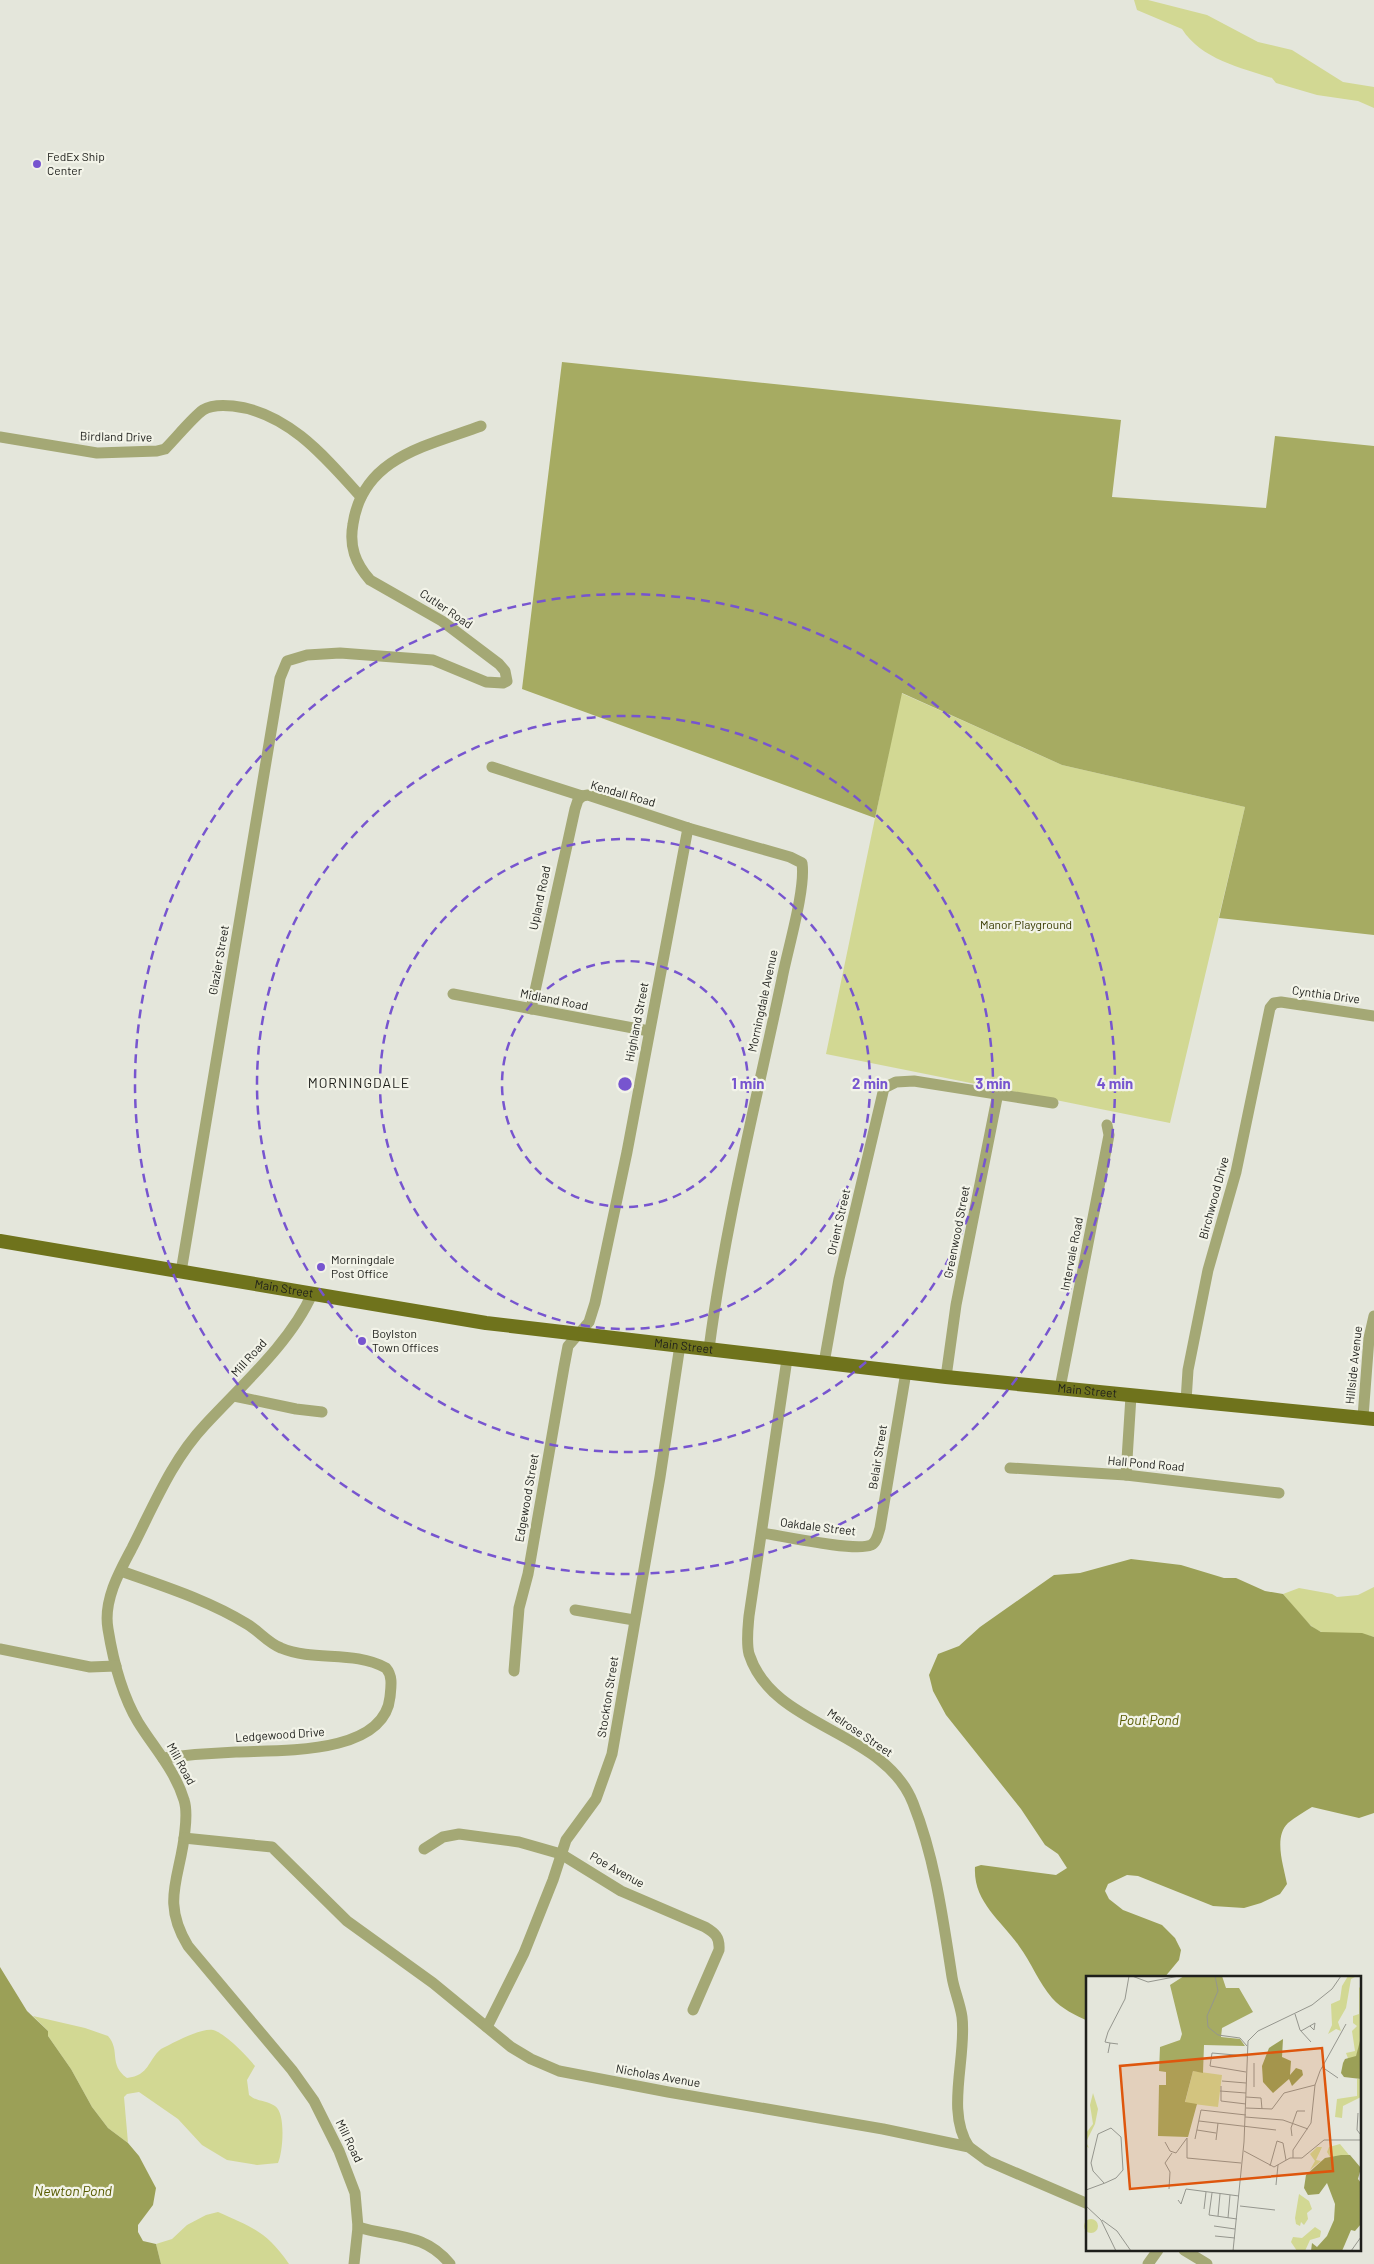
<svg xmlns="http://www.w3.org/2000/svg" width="1374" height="2264" viewBox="0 0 1374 2264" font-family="Barlow,sans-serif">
	<rect width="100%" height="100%" fill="#e4e6db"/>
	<g fill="#d2d893">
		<path d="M1134,0H1148L1207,15L1258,42L1292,50L1343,82L1374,87V108L1358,101L1317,95L1276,83L1272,78C1241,68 1201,59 1182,29L1137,10Z"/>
		<polygon points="901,693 1062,765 1245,807 1170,1123 826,1054"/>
		<path d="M1374,1587V1637C1355,1630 1332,1637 1319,1631C1309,1627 1292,1604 1283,1594L1299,1588L1332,1594L1337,1597L1358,1595Z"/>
		<path d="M33,2016L85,2028L108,2036C121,2051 108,2064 127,2078C150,2075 147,2061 161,2049C173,2043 200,2028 213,2030C225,2033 248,2057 255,2066L247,2080L249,2095C257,2102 266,2100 275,2106C286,2113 283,2152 278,2163L257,2165L227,2160L202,2145L178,2119L139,2092L127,2094L124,2097L128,2143L108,2128L92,2107L71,2069L48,2036V2031Z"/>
		<path d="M218,2212C252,2227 267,2232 289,2264H161L156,2244L172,2239L187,2225L206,2215Z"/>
	</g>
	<polygon fill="#a6ab62" points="562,362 1121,420 1112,497 1266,508 1275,436 1374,446 1374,935 1219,918 1245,807 1062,765 902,693 875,818 522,689"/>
	<g fill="#9ba057">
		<path d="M1131,1559L1181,1565L1224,1578H1236L1265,1591L1283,1594L1311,1626L1321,1632L1362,1633L1374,1637V1813L1359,1818L1312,1807C1304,1812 1295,1817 1288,1823C1273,1837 1284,1867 1287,1884L1280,1894L1261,1903L1244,1908L1213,1906L1138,1876L1127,1875L1108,1884L1105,1891L1109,1899L1123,1910L1162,1925L1175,1938L1181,1950L1179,1960L1164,1978H1088V2021C1075,2015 1062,2009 1052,1998C1039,1983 1031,1962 1019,1946C1001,1920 973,1902 975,1867L981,1865L1056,1875L1067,1868L1058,1854L1045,1845L1021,1809L946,1715L933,1691L929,1675L938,1654L959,1646L980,1627L1054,1575L1080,1573Z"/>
		<polygon points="0,1967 27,2011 48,2031 48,2036 71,2069 92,2107 108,2128 128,2143 139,2156 156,2188 153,2205 138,2225 138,2232 143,2241 156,2244 161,2264 0,2264"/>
	</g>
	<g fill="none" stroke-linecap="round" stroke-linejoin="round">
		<g stroke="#a4a875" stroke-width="11">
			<path d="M0,437L97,453L157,451L165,449C176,438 192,418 203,410C211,405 224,405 233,406C288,412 326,458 361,497"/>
			<path d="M492,767L582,796L588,795L688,828L790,857L802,863C806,890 787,951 782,979C756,1102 725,1225 709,1349"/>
			<polyline points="453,994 649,1031"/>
			<polyline points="531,1009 575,809 578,800 582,796"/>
			<path d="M181,1272L280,678L287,661L307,655L340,653L433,660L486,682L503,683L507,681L505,671L499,664L442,621L370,580C355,563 349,546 353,524C363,457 427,446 481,426"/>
			<path d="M312,1294C291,1342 241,1386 205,1425C172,1460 154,1505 132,1548C119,1572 103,1601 108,1629C113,1660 122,1695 138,1722C154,1748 175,1770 184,1800C187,1809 186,1821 185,1830C181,1877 160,1900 188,1946L292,2070L314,2101L339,2151L355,2193L358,2227L354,2264"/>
			<path d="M787,1359L749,1616C748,1628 746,1642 749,1654C773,1729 884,1729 913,1803C935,1858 943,1919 952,1977C954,1990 960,2003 962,2017C967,2057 945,2112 969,2147"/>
			<polyline points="824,1363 839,1279 884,1088 896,1082 914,1081 1053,1103"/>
			<polyline points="946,1377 956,1305 998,1093"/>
			<polyline points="1060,1388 1109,1135 1107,1125"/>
			<polyline points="234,1396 296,1409 322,1412"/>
			<polyline points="1186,1401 1188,1370 1208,1270 1236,1172 1270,1008 1274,1003 1281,1002 1374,1016"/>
			<polyline points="1363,1417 1369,1338 1374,1316"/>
			<polyline points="1010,1468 1126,1475 1279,1493"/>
			<polyline points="1126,1475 1131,1396"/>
			<path d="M762,1533C782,1536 855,1552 871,1545C877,1542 878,1534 880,1528L906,1372"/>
			<path d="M121,1571C163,1586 208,1600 247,1624C259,1631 268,1643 281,1648C315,1662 353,1650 386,1668C393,1676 391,1687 390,1697C384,1756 277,1750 236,1752C211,1753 187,1755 163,1758"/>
			<polyline points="575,1610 634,1620"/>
			<polyline points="0,1649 90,1667 116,1666"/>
			<polyline points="514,1671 519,1608 528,1574 564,1367 568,1346 589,1322 595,1303 627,1152 688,828"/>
			<polyline points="184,1838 272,1847 347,1921 433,1983 511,2047 531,2059 559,2071 668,2092 883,2129 969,2147 988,2161 1088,2204"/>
			<path d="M424,1849L443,1837L459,1834L519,1842L561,1854L621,1891L705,1927C715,1933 720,1937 719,1950L693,2010"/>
			<polyline points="487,2027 524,1953 553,1880 566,1840 596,1799 612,1754 660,1477 680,1345"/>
			<path d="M358,2227C393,2238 424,2232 450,2264"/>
			<polyline points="1184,2250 1207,2264"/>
			<polyline points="1148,2264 1158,2250"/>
		</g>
		<path stroke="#6f731c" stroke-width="14" id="s1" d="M0,1241L486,1323L946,1377L1374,1419"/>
	</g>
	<g fill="none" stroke="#7755cf" stroke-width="2.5" stroke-dasharray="9 6">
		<circle cx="625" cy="1084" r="123"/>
		<circle cx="625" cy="1084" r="245"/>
		<circle cx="625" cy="1084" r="368"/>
		<circle cx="625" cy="1084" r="490"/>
	</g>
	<g fill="#7755cf" stroke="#f2f3e8" stroke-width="2">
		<circle cx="37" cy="164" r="5"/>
		<circle cx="321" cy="1267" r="5"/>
		<circle cx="362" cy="1341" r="5"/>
	</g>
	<g text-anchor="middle" stroke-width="4.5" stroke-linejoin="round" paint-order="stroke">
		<g font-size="12" fill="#1e1f1b" stroke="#f2f3e8" text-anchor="start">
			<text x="47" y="161">FedEx Ship<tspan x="47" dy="14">Center</tspan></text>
			<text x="331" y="1264">Morningdale<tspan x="331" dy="14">Post Office</tspan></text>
			<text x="372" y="1338">Boylston<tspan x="372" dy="14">Town Offices</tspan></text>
		</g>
		<g font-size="12" fill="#1e1f1b" stroke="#f2f3e8">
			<text transform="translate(116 437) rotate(1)" y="4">Birdland Drive</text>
			<text transform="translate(446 609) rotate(34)" y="4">Cutler Road</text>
			<text transform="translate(623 794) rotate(16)" y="4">Kendall Road</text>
			<text transform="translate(540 898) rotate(-78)" y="4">Upland Road</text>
			<text transform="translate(219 960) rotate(-80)" y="4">Glazier Street</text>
			<text transform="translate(1326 995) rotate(8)" y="4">Cynthia Drive</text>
			<text transform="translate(554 1000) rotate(11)" y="4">Midland Road</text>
			<text transform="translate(763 1001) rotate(-78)" y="4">Morningdale Avenue</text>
			<text transform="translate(637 1022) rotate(-79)" y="4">Highland Street</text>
			<text transform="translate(1214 1198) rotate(-75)" y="4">Birchwood Drive</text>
			<text transform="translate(839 1222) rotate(-77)" y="4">Orient Street</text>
			<text transform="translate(957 1232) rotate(-79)" y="4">Greenwood Street</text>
			<text transform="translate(1072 1254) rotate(-79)" y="4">Intervale Road</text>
			<text dy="4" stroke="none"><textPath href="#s1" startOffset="288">Main Street</textPath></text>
			<text dy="4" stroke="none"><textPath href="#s1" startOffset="692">Main Street</textPath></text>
			<text transform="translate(249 1358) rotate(-48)" y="4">Mill Road</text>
			<text transform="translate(1354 1365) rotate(-84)" y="4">Hillside Avenue</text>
			<text dy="4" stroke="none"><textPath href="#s1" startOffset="1098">Main Street</textPath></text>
			<text transform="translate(878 1457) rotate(-81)" y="4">Belair Street</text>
			<text transform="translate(1146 1464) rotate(5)" y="4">Hall Pond Road</text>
			<text transform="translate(527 1498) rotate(-80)" y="4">Edgewood Street</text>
			<text transform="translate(818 1527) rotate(7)" y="4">Oakdale Street</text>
			<text transform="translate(608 1697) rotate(-81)" y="4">Stockton Street</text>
			<text transform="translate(860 1733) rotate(34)" y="4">Melrose Street</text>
			<text transform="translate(280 1735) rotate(-4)" y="4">Ledgewood Drive</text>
			<text transform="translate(181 1764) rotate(61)" y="4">Mill Road</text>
			<text transform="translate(617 1870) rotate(29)" y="4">Poe Avenue</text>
			<text transform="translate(658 2076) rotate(10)" y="4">Nicholas Avenue</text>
			<text transform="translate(349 2141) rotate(64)" y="4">Mill Road</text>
		</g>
		<g font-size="12" fill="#373900" stroke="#f2f3e8">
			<text x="1026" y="929">Manor Playground</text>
		</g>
		<g font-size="14" letter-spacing="1" fill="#1e1f1b" stroke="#f2f3e8">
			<text x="359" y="1088">MORNINGDALE</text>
		</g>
		<g font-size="14" font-style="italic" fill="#585b00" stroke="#f2f3e8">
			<text x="1149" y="1725">Pout Pond</text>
			<text x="73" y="2196">Newton Pond</text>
		</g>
	</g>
	<g transform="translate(1086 1976)">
		<rect width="275" height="275" fill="#e4e6db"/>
		<path d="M262,0H271L265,3L260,32L252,46L255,55L250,53L242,58L246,49L245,28L254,24L256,10ZM273,11L275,13L274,68L270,81L263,85L260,77L269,75L266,55L271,50L267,47V40L273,38ZM107,95L136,99L132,131L99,127ZM271,103H275V121L257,130L256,142L249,141L251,123L271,120ZM7,117L12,133L9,148L0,166L3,172L0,170V157L7,148L4,129ZM254,168L263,179L244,181L241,176L243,171ZM231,171H236L230,184L235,185L224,194L229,185L224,178ZM213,218L223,225L226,233L221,237L222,243L218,249L215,246L214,250L210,248L209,242ZM-2 250a7 7 0 1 1 14 0a7 7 0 1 1-14 0ZM229,251L235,255L234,261L224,264L219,275H211L205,266L207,261L216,262Z" fill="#d2d893"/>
		<path d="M98,0H136L140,12H153L167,36L136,52L135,61L154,63L159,70L118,69L117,97L107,95L99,126L111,128L102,161L72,160L73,109H80V96L73,95L74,71L94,64L96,58L84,9Z" fill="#a6ab62"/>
		<path d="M275,61V103L258,101L255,97L257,87L259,83L270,80ZM197,63L196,81L205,85L204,99L210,92L216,94L217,99L206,110L203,103L187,117L177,106L176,90L183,72ZM255,179H264L275,192L272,203L275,207V248L269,255L265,254L256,275H225L226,267L231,271L241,260L248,244L249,228L241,207L233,218L222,219L218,212L220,199L239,182Z" fill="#9ba057"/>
		<path fill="none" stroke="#95968e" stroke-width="1" d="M46,0L62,6L93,0M129,0L132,15L121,40L122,51L132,59L154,62L161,70M209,38L214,54L225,66M215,55L229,47L228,54L224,50M24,67L19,66L22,56L39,23L43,0M22,77L24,67L32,68M236,91L252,102M160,96L124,90L126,77L161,80M136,105L160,107M135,110V125L160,128M168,111V87M134,115L160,117M160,121L175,122L176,133M160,132L186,133L198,117L229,109M272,137L271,154L275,159M159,141L197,144L222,153M113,145L190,154M111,154L130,157M206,160L205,152L211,135H219M109,163L115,134L160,139M130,164L132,147M79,166L84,175L90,177L101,162V182L155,187M158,175L188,191L204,182H216L238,164H275M207,182V174L225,147L229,109L234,95L260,48M184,190L191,165L197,167L200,184M190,209L192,189M83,213L84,196L79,187L86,177M0,214L19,207L30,202L37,194L35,161L25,152L12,158L5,187L7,195L18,207M126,217L123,239L151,243M92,224L95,228L100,213L153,220M0,230L15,244L30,275M154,230L189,234M118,233L120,216M132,240L134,218M142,242L144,219M16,244L31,255L45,275M128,250L149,253M129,260L149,262M147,275L158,166L162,65L172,55L226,29L246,13L255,0M265,275L275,261"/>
		<path fill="#de560d" fill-opacity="0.15" stroke="#de560d" stroke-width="2.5" d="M236,72L247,195L44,213L34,90Z"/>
		<rect width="275" height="275" fill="none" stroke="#1e1f1b" stroke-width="2.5"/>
	</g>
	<circle cx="625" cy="1084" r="8" fill="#7755cf" stroke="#f2f3e8" stroke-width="2.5"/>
	<g font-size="15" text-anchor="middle" font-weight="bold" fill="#7755cf" stroke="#f2f3e8" stroke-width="4.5" stroke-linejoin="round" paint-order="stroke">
		<text x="748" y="1089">1 min</text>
		<text x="870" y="1089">2 min</text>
		<text x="993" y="1089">3 min</text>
		<text x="1115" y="1089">4 min</text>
	</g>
</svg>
